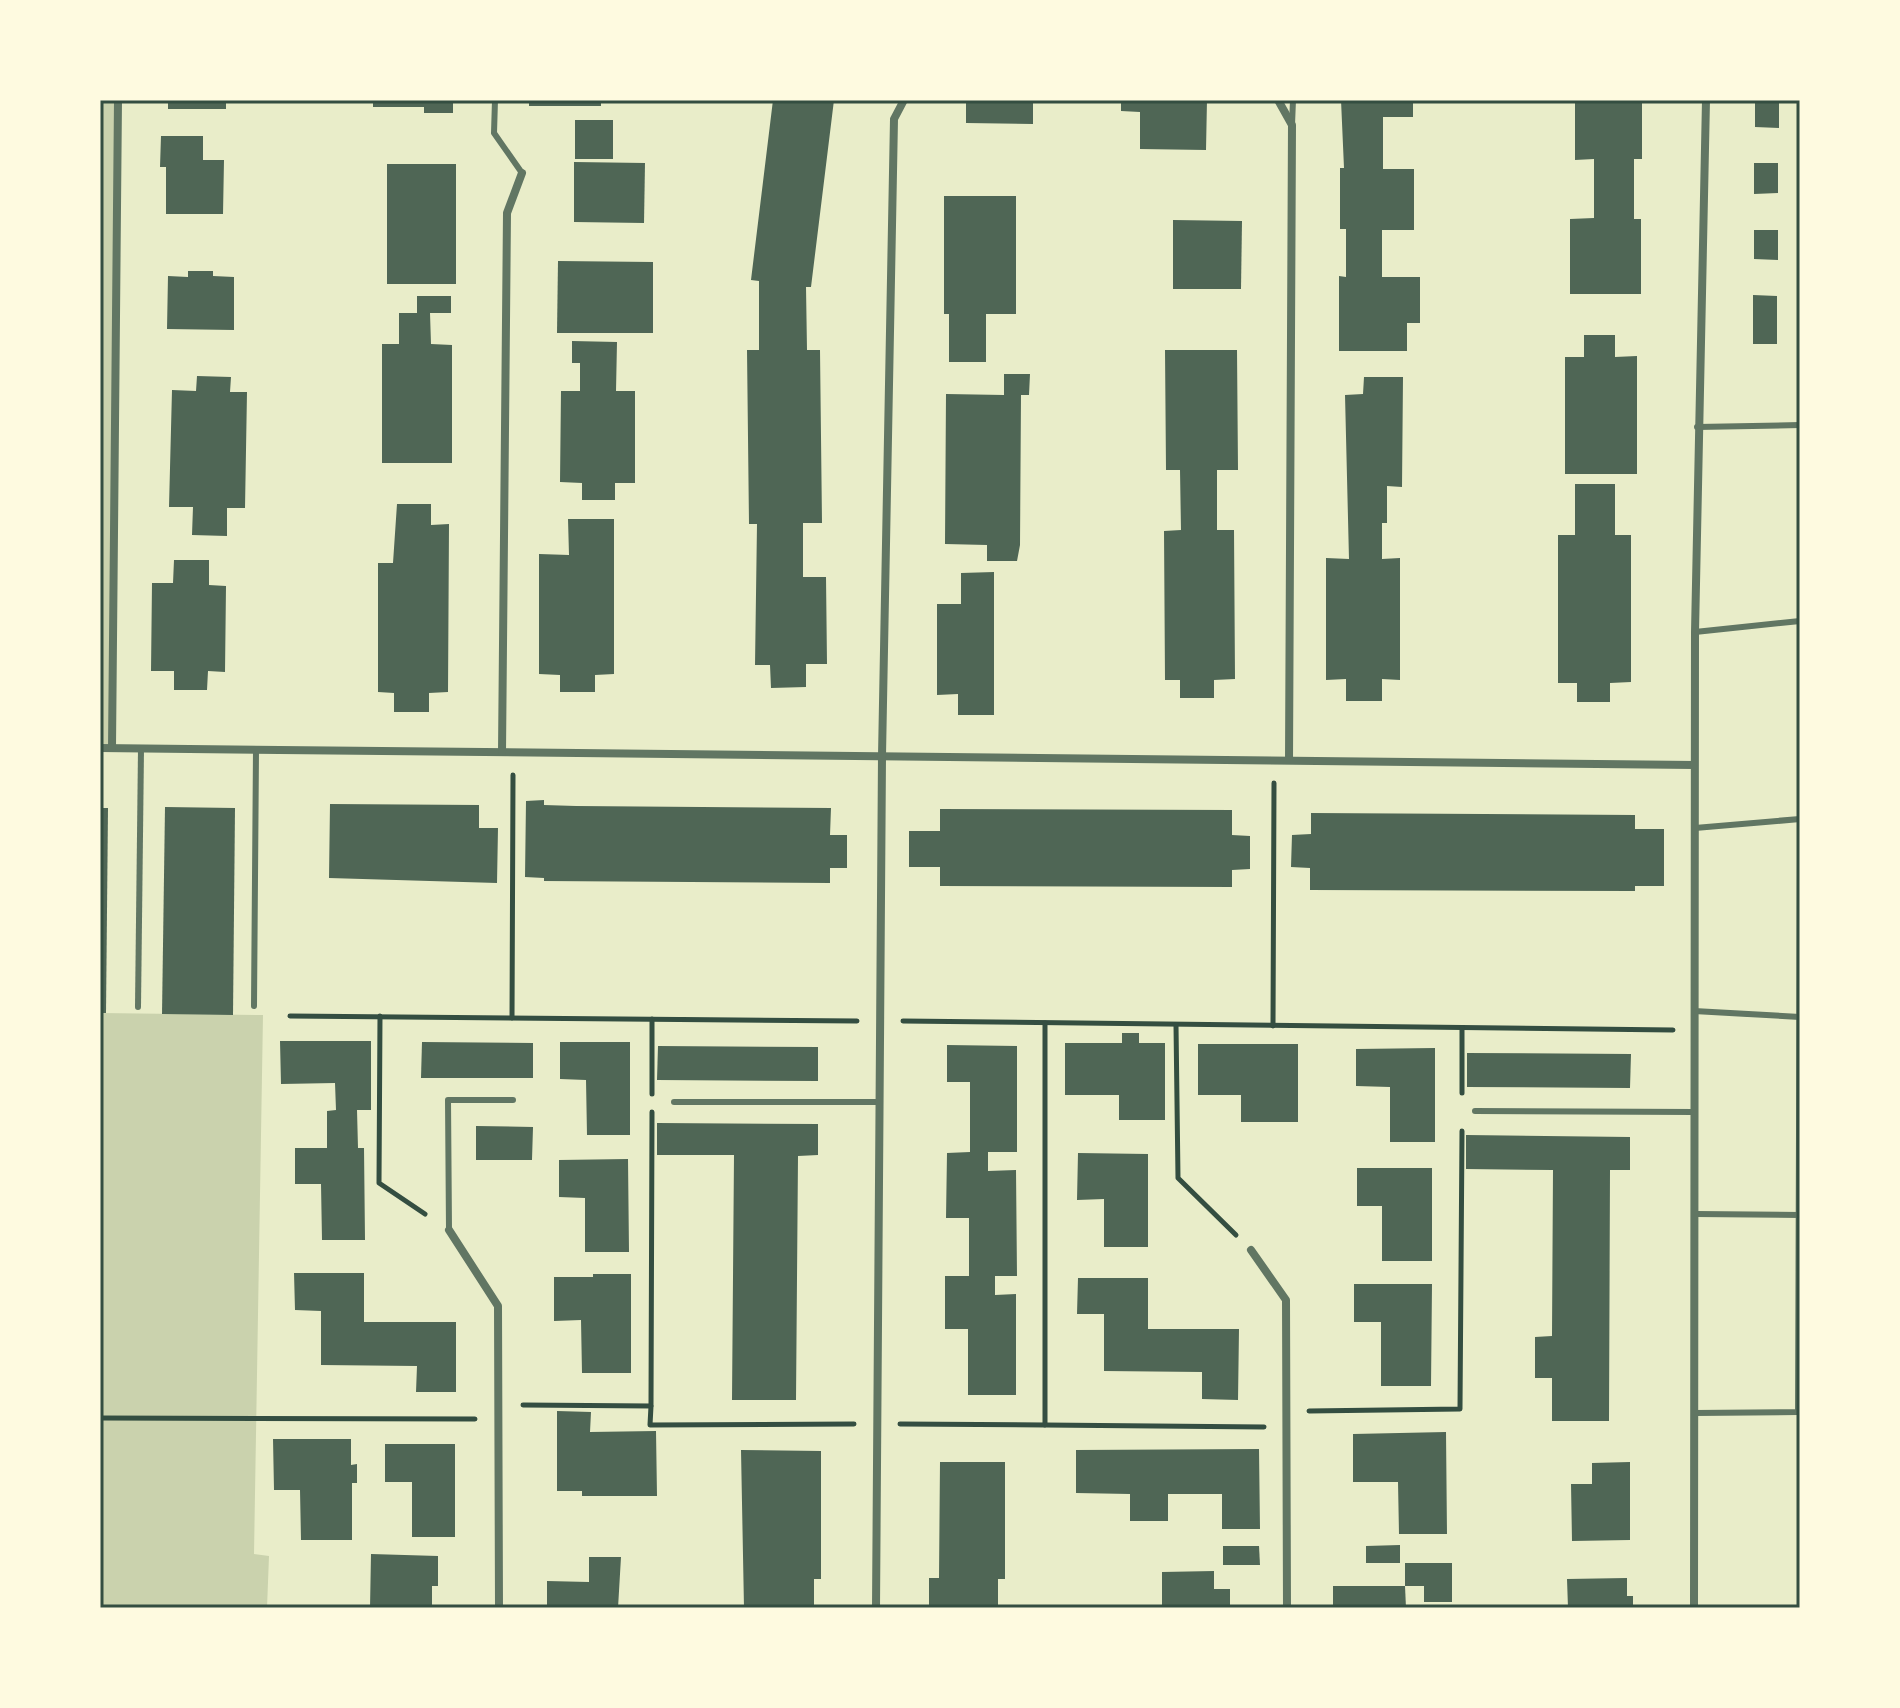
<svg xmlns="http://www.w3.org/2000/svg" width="1900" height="1708" viewBox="0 0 1900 1708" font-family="'Source Sans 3',sans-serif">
	<rect width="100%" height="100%" fill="#e9edc9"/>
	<g fill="#cad2ad">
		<polygon points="100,100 118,100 112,748 100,748"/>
		<polygon points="100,1013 263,1015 254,1554 269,1556 267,1608 100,1608"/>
	</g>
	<g fill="#4f6655">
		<rect x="168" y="100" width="58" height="9"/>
		<polygon points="373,100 453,100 453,113 424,113 424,107 373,107"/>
		<rect x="529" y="100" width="72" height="6"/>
		<polygon points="773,100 834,100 811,287 806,287 807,350 820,350 822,523 803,523 803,577 826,577 827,664 806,664 806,687 771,688 770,665 755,665 757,524 749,524 747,350 759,350 759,281 751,280"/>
		<polygon points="966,100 1033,100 1033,124 966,123"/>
		<polygon points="1121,100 1207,100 1206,150 1140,149 1140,112 1121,111"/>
		<polygon points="1341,100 1413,100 1413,117 1383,117 1383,169 1414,169 1414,230 1382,230 1382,277 1420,277 1420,323 1407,323 1407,351 1339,351 1339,276 1346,277 1346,229 1340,229 1340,168 1344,168"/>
		<polygon points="1575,100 1642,100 1642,159 1634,159 1634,219 1641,219 1641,294 1570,294 1570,219 1594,218 1594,159 1575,160"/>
		<polygon points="1755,100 1779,100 1779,128 1755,127"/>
		<rect x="575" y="120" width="38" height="39"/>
		<polygon points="161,136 203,136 203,160 224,160 223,214 166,214 166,167 160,167"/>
		<polygon points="574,162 645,163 644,223 574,222"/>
		<polygon points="1754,163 1778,163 1778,193 1754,194"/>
		<rect x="387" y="164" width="69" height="120"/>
		<polygon points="944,196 1016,196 1016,314 986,314 986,362 949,362 949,314 944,314"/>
		<polygon points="1173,220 1242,221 1241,289 1173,289"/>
		<polygon points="1754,230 1778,230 1778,260 1754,259"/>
		<polygon points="558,261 653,262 653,333 557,333"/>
		<polygon points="188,271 213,271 213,276 234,277 234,330 167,329 168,276 188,277"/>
		<polygon points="1753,295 1777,296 1777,344 1753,344"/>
		<polygon points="417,296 451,296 451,313 430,313 431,344 452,345 452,463 382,463 382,344 399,344 399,313 417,313"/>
		<polygon points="1584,335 1615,335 1615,357 1637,356 1637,474 1565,474 1565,357 1584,357"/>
		<polygon points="572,341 617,342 616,391 635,391 635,483 615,483 615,500 582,500 582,483 560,482 561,391 580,391 580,363 572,363"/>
		<polygon points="1165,350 1237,350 1238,470 1217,470 1217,530 1234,530 1235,679 1214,680 1214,698 1180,698 1180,680 1165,680 1164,531 1181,530 1180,470 1166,470"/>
		<polygon points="1004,374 1030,374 1029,395 1021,395 1020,545 1017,561 987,561 987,545 945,544 946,394 1004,395"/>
		<polygon points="197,376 231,377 230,392 247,392 245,508 227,508 227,536 192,535 193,507 169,507 172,390 196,391"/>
		<polygon points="1364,377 1403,377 1402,487 1387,486 1387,523 1382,523 1382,559 1400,558 1400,680 1382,679 1382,701 1346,701 1346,679 1326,680 1326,558 1349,559 1345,395 1363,394"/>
		<polygon points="1575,484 1615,484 1615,535 1631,535 1631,682 1610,683 1610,702 1577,702 1577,683 1558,683 1558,535 1575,535"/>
		<polygon points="397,504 431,504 431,525 449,524 448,692 429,693 429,712 394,712 394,693 378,692 378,563 393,563"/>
		<polygon points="568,519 614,519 614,674 595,675 595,692 560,692 560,675 539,674 539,554 569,555"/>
		<polygon points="174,560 209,560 209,585 226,586 225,672 208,671 207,690 174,690 174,671 151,671 152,583 173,583"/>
		<polygon points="994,572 994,715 958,715 958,694 937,695 937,604 961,604 961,573"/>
		<polygon points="544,800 544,805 576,806 831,808 830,835 847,835 847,868 830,868 830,883 544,881 544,878 525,877 526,801"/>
		<polygon points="330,804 479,805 479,828 498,828 497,883 329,878"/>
		<polygon points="165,807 235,808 233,1015 162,1014"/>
		<polygon points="100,808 108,808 106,1013 100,1013"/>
		<polygon points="940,809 1232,810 1232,835 1250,836 1250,869 1232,870 1232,887 940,886 940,867 909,867 909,831 940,831"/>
		<polygon points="1311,813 1635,815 1635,829 1664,829 1664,886 1635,886 1635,891 1310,890 1310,868 1291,867 1292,835 1311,834"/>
		<polygon points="1122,1033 1139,1033 1139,1043 1165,1043 1165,1120 1119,1120 1119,1095 1065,1095 1065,1043 1122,1043"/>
		<polygon points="280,1041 371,1041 371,1110 357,1110 358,1148 364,1148 365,1240 322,1240 321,1184 295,1184 295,1148 327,1148 327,1111 336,1110 335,1083 281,1084"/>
		<polygon points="422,1042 533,1043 533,1078 421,1078"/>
		<polygon points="560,1042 630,1042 630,1135 587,1135 586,1080 560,1079"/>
		<polygon points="1198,1044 1298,1044 1298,1122 1241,1122 1241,1095 1198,1095"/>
		<polygon points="947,1045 1017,1046 1017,1152 988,1152 988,1171 1016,1170 1017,1276 995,1276 995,1295 1016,1294 1016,1395 968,1395 968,1329 945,1329 945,1276 969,1276 969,1218 946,1218 947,1153 970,1152 970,1082 947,1082"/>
		<polygon points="658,1046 818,1047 818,1081 657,1080"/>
		<polygon points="1435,1048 1435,1142 1390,1142 1390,1087 1356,1086 1356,1049"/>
		<polygon points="1467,1053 1631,1054 1630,1088 1467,1087"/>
		<polygon points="657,1123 818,1124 818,1155 798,1156 796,1400 732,1400 734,1155 657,1155"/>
		<polygon points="476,1126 533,1127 532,1160 476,1160"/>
		<polygon points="1466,1135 1630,1137 1630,1170 1610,1170 1609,1421 1552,1421 1552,1378 1535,1378 1535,1337 1552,1336 1553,1170 1466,1169"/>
		<polygon points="1078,1153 1148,1154 1148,1247 1104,1247 1104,1199 1077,1200"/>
		<polygon points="628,1159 629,1252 585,1252 585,1198 559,1197 559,1160"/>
		<polygon points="1357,1168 1432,1168 1432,1261 1382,1261 1382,1206 1357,1206"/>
		<polygon points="294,1273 364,1273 364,1322 456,1322 456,1392 416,1392 417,1366 321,1365 321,1311 295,1310"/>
		<polygon points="593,1274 631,1274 631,1373 582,1373 581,1320 554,1321 554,1277 593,1277"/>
		<polygon points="1078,1278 1148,1278 1148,1329 1239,1329 1238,1400 1202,1399 1202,1372 1104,1371 1104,1314 1077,1314"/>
		<polygon points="1354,1284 1432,1284 1431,1386 1381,1386 1381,1322 1354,1322"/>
		<polygon points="557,1411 591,1412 590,1432 656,1431 657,1496 582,1496 582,1491 557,1491"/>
		<polygon points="1446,1432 1447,1534 1399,1534 1398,1482 1353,1482 1353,1434"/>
		<polygon points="273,1439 351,1439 351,1465 357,1464 357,1483 352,1483 352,1540 301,1540 300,1490 274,1490"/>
		<polygon points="385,1444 455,1444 455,1537 412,1537 412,1482 385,1482"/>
		<polygon points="1259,1449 1260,1529 1222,1529 1222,1494 1168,1494 1168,1521 1130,1521 1130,1494 1076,1493 1076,1450"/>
		<polygon points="741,1450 821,1451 821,1579 814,1579 814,1608 744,1608"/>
		<polygon points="940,1462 1005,1462 1005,1579 998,1579 998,1608 929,1608 929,1578 939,1578"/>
		<polygon points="1630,1462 1630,1540 1572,1541 1571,1484 1592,1484 1592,1463"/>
		<polygon points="1400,1545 1400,1563 1366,1563 1366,1546"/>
		<polygon points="1223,1546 1259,1546 1260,1565 1223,1565"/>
		<polygon points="371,1554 438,1556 438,1586 432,1586 432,1608 370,1608"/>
		<polygon points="589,1557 621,1557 618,1608 547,1608 547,1581 589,1582"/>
		<polygon points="1405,1563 1452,1563 1452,1602 1424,1602 1424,1586 1405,1586"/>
		<polygon points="1214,1571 1214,1589 1230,1589 1230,1608 1162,1608 1162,1572"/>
		<polygon points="1627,1578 1627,1596 1633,1596 1633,1608 1568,1608 1567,1579"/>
		<polygon points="1333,1586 1405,1586 1406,1608 1333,1608"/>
	</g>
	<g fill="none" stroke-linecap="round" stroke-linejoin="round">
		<g stroke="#344e41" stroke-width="5">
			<polyline points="290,1016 857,1021"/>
			<polyline points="380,1016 379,1183 425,1214"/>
			<polyline points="512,1018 513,775"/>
			<polyline points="903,1021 1673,1030"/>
			<polyline points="1176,1025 1178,1178 1236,1235"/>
			<polyline points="1273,1026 1274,783"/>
			<polyline points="1462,1093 1462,1028"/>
			<polyline points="652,1094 652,1019"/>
			<polyline points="523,1405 651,1406 652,1112"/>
			<polyline points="651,1406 650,1425 854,1424"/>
			<polyline points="1309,1411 1460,1409 1462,1131"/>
			<polyline points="100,1418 475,1419"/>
			<polyline points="900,1424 1045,1425 1045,1023"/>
			<polyline points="1045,1425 1264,1427"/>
		</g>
		<g stroke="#617663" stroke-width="6">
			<polyline points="495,100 494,133 522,173"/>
			<polyline points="1292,125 1293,100"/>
			<polyline points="1697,427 1800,425"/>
			<polyline points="1695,632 1800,621"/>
			<polyline points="1695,828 1800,819"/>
			<polyline points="254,1006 256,750"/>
			<polyline points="138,1007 141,749"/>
			<polyline points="1694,1011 1800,1017"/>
			<polyline points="674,1102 880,1102"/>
			<polyline points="1475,1111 1694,1112"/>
			<polyline points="1696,1214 1800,1215"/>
			<polyline points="449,1230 448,1100 513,1100"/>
			<polyline points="1695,1413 1798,1412 1800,859"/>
		</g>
		<g stroke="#617663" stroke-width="8">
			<polyline points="1278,100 1292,125 1289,760"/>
			<polyline points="100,748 1694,765"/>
			<polyline points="112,748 118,100"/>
			<polyline points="502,752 507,213 522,173"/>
			<polyline points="449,1230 498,1306 499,1608"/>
			<polyline points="1251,1250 1286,1300 1287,1608"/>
			<polyline points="876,1608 882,756 894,119 904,100"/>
			<polyline points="1694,1608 1695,632 1706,100"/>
		</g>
	</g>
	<rect width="1900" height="1708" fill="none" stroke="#fefae0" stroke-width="204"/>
	<rect x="102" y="102" width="1696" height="1504" fill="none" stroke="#344e41" stroke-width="3"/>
</svg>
